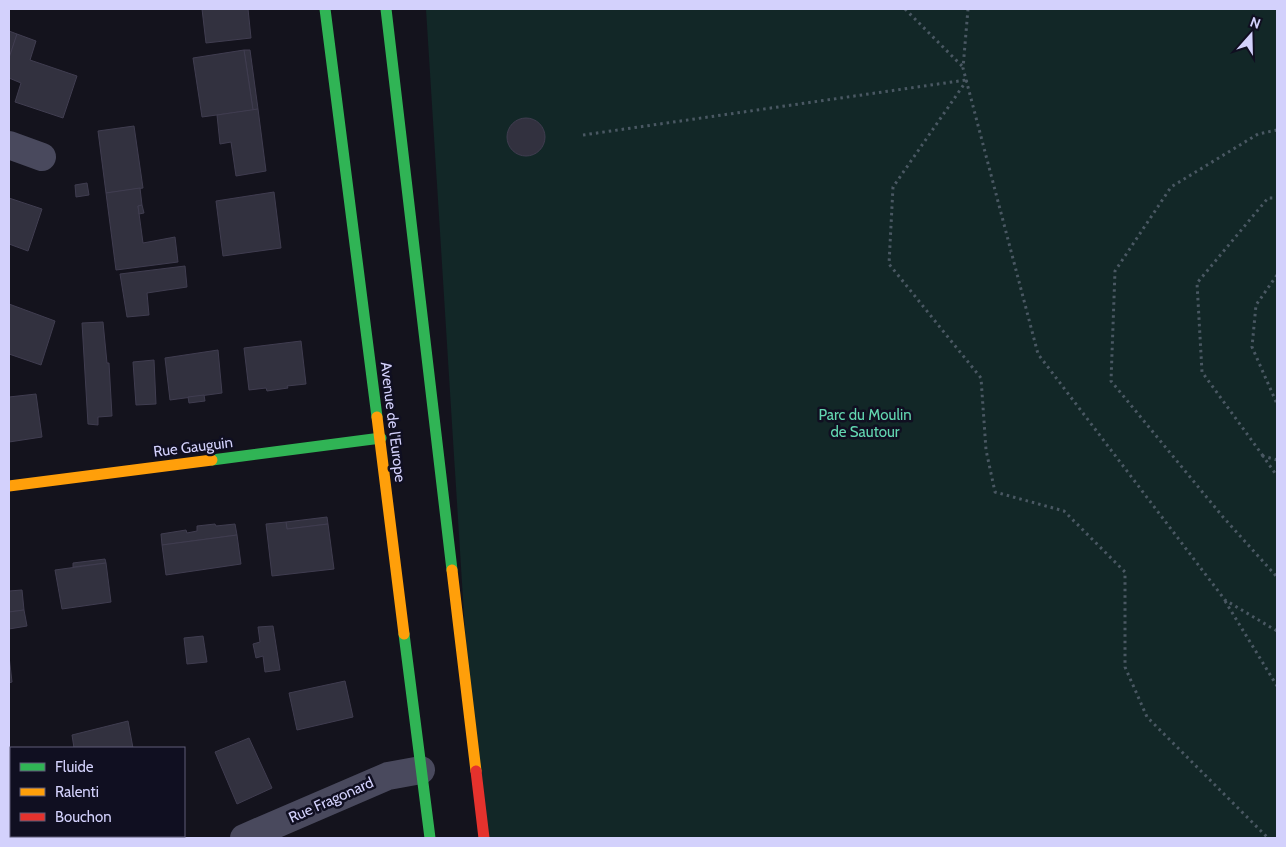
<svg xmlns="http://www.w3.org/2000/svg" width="1286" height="847" viewBox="0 0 1286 847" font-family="Cabin,sans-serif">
	<rect width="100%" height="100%" fill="#14131d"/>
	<polygon fill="#122727" points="426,9 1277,9 1277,838 478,838"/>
	<g fill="#32313f" stroke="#403d50">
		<polygon points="202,9 248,9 251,38 206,43"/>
		<polygon points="9,31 17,34 9,58"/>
		<polygon points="17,34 36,41 30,60 77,76 63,118 15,102 21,83 9,78 9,58"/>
		<polygon points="244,50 250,50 258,109 253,110"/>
		<polygon points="244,50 253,110 202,117 193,58"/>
		<polygon points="258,109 266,171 236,176 231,142 220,144 217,115"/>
		<circle cx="526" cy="137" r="19"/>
		<polygon points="134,126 143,188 106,193 98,131"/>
		<polygon points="87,183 89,195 76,197 75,185"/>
		<polygon points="140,188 142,205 138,206 143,243 175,237 178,262 116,270 106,193"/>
		<polygon points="274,192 281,248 223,256 216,201"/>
		<polygon points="9,198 42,209 28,251 9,244"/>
		<polygon points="142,205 144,213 139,214 138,206"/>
		<polygon points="185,266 187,287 147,293 149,315 127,317 120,274"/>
		<polygon points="9,304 55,321 41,365 9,354"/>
		<polygon points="103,322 107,363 109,363 112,416 98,417 98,425 88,424 82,323"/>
		<polygon points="301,341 306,384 287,386 288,388 267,391 266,388 249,390 244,348"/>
		<polygon points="218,350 222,393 170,400 165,358"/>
		<polygon points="154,360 156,404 136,405 133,362"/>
		<polygon points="36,394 42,437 9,442 9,397"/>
		<polygon points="204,395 205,401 189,403 188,397"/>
		<polygon points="327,517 328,524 287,529 286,522"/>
		<polygon points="286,522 287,529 328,524 334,569 272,576 266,524"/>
		<polygon points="215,524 216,526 235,524 237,535 162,545 161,534 186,530 187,533 197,531 197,526"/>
		<polygon points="237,535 241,564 166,575 162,545"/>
		<polygon points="105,559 106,563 73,567 73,563"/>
		<polygon points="106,563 111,602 62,609 55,570"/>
		<polygon points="22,590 24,610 9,612 9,591"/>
		<polygon points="24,610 27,626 9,629 9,612"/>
		<polygon points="273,626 280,670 265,672 263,656 256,658 253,644 260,642 258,627"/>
		<polygon points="203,636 207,662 187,664 184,638"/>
		<polygon points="9,656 12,682 9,683"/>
		<polygon points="345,681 353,717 297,730 289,693"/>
		<polygon points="128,721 133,748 74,748 72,735"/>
		<polygon points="249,738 272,788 237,804 215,752"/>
		<polygon points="11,768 11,818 9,819 9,769"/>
	</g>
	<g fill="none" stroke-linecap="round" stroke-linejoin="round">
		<g stroke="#4a5863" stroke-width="3" stroke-dasharray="2.5 4" stroke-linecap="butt">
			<polyline points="905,9 963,67"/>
			<polyline points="968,9 963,68 1038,354 1225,600 1277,631"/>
			<polyline points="967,80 893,187 889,264 981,378 986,450 995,492 1064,511 1125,572 1125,667 1147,717 1268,838"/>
			<polyline points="1277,130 1258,134 1171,187 1115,271 1111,381 1223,517 1277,577"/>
			<polyline points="583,135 966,80"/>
			<polyline points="1277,275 1256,305 1252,347 1277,404"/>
			<polyline points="1263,456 1202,372 1197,283 1268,198 1277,198"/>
			<polyline points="1277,460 1263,456 1277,476"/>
			<polyline points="1225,601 1277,686"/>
		</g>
		<g stroke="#49495d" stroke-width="28">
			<polyline points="9,145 42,157"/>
			<polyline points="244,838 388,776 421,770"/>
		</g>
		<g stroke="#30b455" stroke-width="11">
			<polyline points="325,9 377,417"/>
			<polyline points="386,9 452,570"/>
			<polyline points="212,460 381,438"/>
			<polyline points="404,634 430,838"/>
		</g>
		<g stroke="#ff9f0a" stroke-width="11">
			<polyline points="377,417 404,634"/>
			<polyline points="9,486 212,460"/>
			<polyline points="452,570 476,771"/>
		</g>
		<polyline stroke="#e5322d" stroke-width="11" points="476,771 484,838"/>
	</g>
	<g text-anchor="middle" stroke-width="5" stroke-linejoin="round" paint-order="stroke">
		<g font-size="15" fill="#63d7b1" stroke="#100f21">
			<text x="865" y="420">Parc du Moulin<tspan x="865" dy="17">de Sautour</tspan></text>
		</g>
		<g font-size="15" fill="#d3d1fc" stroke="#100f21">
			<text transform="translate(393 422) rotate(83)" y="5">Avenue de l'Europe</text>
			<text transform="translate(193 447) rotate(-7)" y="5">Rue Gauguin</text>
			<text transform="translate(331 800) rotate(-24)" y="5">Rue Fragonard</text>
		</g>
	</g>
	<rect width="1286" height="847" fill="none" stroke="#d3d1fc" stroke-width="20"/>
	<rect x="10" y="747" width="175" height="90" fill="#100f21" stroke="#5e5d79"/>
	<rect x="20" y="763" width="25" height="8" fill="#30b455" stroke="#5e5d79"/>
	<text x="55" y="772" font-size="15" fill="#d3d1fc">Fluide</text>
	<rect x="20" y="788" width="25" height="8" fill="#ff9f0a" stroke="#5e5d79"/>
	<text x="55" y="797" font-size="15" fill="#d3d1fc">Ralenti</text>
	<rect x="20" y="813" width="25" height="8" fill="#e5322d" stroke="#5e5d79"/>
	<text x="55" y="822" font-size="15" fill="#d3d1fc">Bouchon</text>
	<g transform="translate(1251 35) rotate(20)" stroke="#100f21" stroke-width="4" paint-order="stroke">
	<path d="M0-4L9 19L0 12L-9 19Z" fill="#d3d1fc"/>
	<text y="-8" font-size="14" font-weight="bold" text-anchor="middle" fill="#d3d1fc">N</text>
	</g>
</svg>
